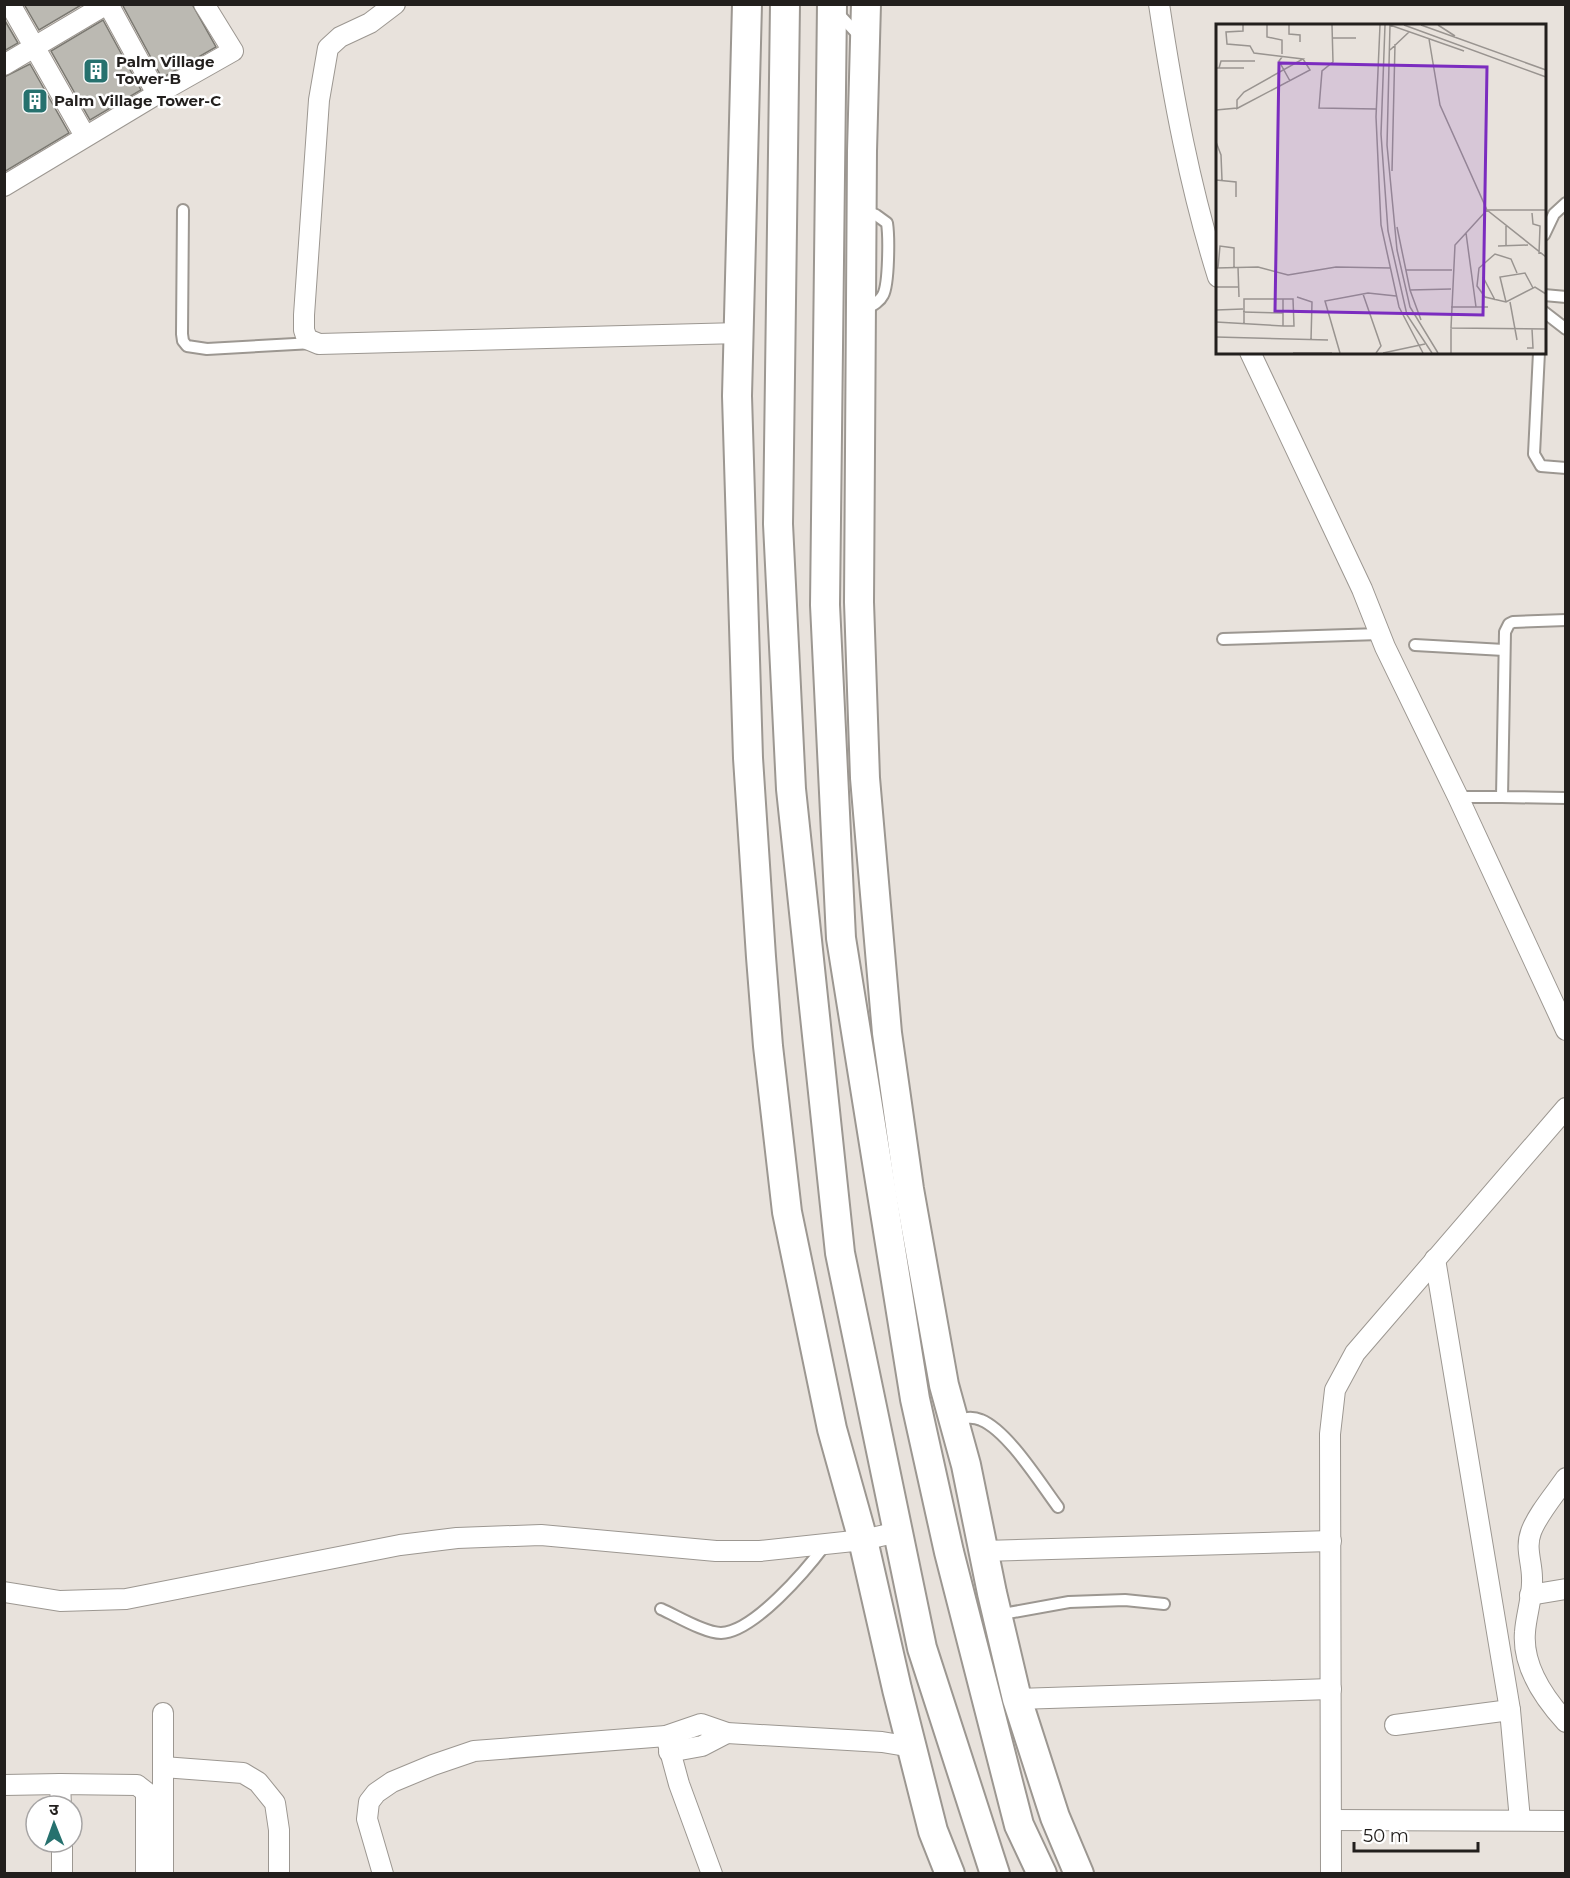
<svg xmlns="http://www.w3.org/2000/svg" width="1570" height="1878" viewBox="0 0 1570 1878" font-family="Montserrat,'Noto Sans Devanagari',sans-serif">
	<rect width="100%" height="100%" fill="#e8e2dc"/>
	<g fill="#bbb9b2" stroke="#7a7871" stroke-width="1.5">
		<polygon points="24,4 83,4 39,30"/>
		<polygon points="122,4 192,4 216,47 162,78"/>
		<polygon points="4,19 18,43 4,51"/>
		<polygon points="103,20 141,90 90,120 51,51"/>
		<polygon points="30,64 69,133 4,172 4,77"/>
	</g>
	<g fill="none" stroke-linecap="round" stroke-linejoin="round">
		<g stroke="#9c9791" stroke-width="14">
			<g id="lane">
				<polyline points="837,12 861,38"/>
				<polyline points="183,210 182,334 183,341 187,346 207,349 313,343"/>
				<path d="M863,210L876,215L887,223C889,236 889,284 883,295C879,303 871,306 864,310"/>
				<polyline points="1544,235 1554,214 1566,203"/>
				<polyline points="1544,295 1566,297"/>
				<polyline points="1544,312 1566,329"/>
				<polyline points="1539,352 1534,454 1541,466 1566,468"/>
				<polyline points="1566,620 1513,622 1509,624 1505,632 1502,797 1566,798"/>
				<polyline points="1223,639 1380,634"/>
				<polyline points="1415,645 1504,650"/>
				<polyline points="1458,797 1502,797"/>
				<path d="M954,1421C964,1418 972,1416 981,1420C1008,1431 1040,1483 1058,1507"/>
				<path d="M661,1609C677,1616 705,1633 721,1633C754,1632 807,1569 825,1545"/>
				<polyline points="997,1615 1069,1602 1125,1600 1164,1604"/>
			</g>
		</g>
		<g stroke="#9c9791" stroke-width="22">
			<g id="street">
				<polyline points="10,4 85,136"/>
				<polyline points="108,4 157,94"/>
				<polyline points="395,4 370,23 340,37 328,48 319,100 304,315 304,330 307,339 319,344 740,333"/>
				<path d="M1159,4C1173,97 1190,188 1218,277"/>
				<polyline points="4,65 107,4"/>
				<polyline points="4,186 157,94 233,51 204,4"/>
				<polyline points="1250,352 1362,589 1385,647 1458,797 1566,1030"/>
				<polyline points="1435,1259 1510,1710 1520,1820"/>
				<path d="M1566,1478C1555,1494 1537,1515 1531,1532C1525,1548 1532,1562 1532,1578C1533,1596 1526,1615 1525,1632C1522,1666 1544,1698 1566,1722"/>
				<polyline points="984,1551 1331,1541"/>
				<polyline points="4,1592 60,1601 126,1599 400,1545 457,1538 541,1535 716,1551 760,1551 863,1540 898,1532"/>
				<polyline points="1530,1595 1566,1589"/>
				<polyline points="1017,1699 1331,1689"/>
				<polyline points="163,1713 163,1874"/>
				<polyline points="1395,1725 1510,1710"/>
				<polyline points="666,1736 679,1784 712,1874"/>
				<polyline points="669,1752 702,1746 727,1733"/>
				<polyline points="163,1767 243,1773 258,1782 275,1803 279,1830 279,1874"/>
				<polyline points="60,1784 61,1806"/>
				<polyline points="4,1785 60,1784 137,1785 146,1792 146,1874"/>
				<polyline points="1331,1820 1566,1821"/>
				<polyline points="62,1842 62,1874"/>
				<polyline points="383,1874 367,1819 369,1802 376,1793 392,1782 433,1765 474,1751 666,1736 701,1724 727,1733 882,1742 912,1747"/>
				<polyline points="1331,1874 1330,1434 1335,1390 1355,1353 1566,1108"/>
			</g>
		</g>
		<g stroke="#9c9791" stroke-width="32">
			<g id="secondary">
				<polyline points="747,4 737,396 748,758 761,957 768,1046 787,1212 832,1429 863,1540 897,1689 933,1831 950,1874"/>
				<polyline points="785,4 778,524 791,789 840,1253 922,1648 995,1874"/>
				<polyline points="832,4 825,605 841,938 915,1399 949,1552 1019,1825 1042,1874"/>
				<polyline points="866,4 862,151 859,602 865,778 887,1033 909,1189 944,1385 966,1465 992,1593 1017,1699 1055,1817 1079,1874"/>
			</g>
		</g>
		<use href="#lane" stroke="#fff" stroke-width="10"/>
		<use href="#street" stroke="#fff" stroke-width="20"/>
		<use href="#secondary" stroke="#fff" stroke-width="28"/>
	</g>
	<defs>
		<g id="building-square" transform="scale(1.35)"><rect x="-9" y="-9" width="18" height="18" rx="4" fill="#26716e" stroke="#fff"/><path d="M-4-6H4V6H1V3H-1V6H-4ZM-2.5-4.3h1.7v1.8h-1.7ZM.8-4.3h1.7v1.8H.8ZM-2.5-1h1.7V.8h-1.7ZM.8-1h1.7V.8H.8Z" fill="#fff"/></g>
	</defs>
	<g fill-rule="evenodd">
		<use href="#building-square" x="96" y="71"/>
		<use href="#building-square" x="35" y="101"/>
	</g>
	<g text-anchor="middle" stroke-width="5" stroke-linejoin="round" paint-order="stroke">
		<g font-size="15" font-weight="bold" fill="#221f1d" stroke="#fff" text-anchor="start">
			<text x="116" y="67">Palm Village<tspan x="116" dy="17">Tower-B</tspan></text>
			<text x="54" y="106">Palm Village Tower-C</text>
		</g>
	</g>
	<g transform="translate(1216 24)">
		<rect width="330" height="330" fill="#e8e2dc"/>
		<path fill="none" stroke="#999490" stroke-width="1.5" d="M51,1V13L66,16V30M73,1V10L84,11V18M116,1L117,38L106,47L103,84L160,85M164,1L160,93L165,201L183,283L207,329M169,1L165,110L172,207L191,291L216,329M188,1L330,53M205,1L330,46M222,1L239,12M117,14H140M213,15L224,81L271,186L330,233M174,26L193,8M66,33L63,37L74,57M0,44H28M3,44L5,37H39M20,85L94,46L87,35M0,86L21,84V76L28,68L87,35L38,29L34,22L11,20L10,8L27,7V1M0,118L5,131L6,156M176,147L179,20M0,156L20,158V173M330,186H271L239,221L235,304L330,305M316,189L317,200L324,202L323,230M181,203L194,266L205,296M250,209L260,283M282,222L312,221M290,222V202M22,243L23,273M0,244L42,243L72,251L120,243L175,244M2,244L4,222L18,224V243M190,246H236M301,249L295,235L279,230L263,244L261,262L269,273L290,278L319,263L330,270M267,253L279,276M0,263H22M194,266L235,265M147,270L165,322L160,329M81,273L96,278L95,316M290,278L284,253L309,249L317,264M294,278L301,316M235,283H272M0,286L27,285M27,288L67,289M0,298L67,302V275M28,300V275H77L78,302H67M0,313L112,316M311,324H317L316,305M77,329H116M124,329L109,277L152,269L180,272M167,329L209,320M222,329L194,283L181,226L171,121L174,1L248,27M235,329V304"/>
		<path fill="#7b2cbf" fill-opacity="0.15" stroke="#7b2cbf" stroke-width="3" d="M63,39L271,43L267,291L59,287Z"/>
		<rect width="330" height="330" fill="none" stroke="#221f1d" stroke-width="3"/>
	</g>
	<rect width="1570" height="1878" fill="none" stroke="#221f1d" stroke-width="12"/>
	<g transform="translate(54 1824) rotate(359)"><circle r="28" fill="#ffffff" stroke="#a7a5a5" stroke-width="1.5"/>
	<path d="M0-4.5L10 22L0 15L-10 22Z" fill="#26716e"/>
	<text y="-9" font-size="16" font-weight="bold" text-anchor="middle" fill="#221f1d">उ</text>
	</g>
	<path d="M1354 1842v9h124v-9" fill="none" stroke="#221f1d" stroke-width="3"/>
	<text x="1363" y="1842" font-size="18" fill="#221f1d" stroke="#ffffff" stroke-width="4.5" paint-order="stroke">50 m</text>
</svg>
